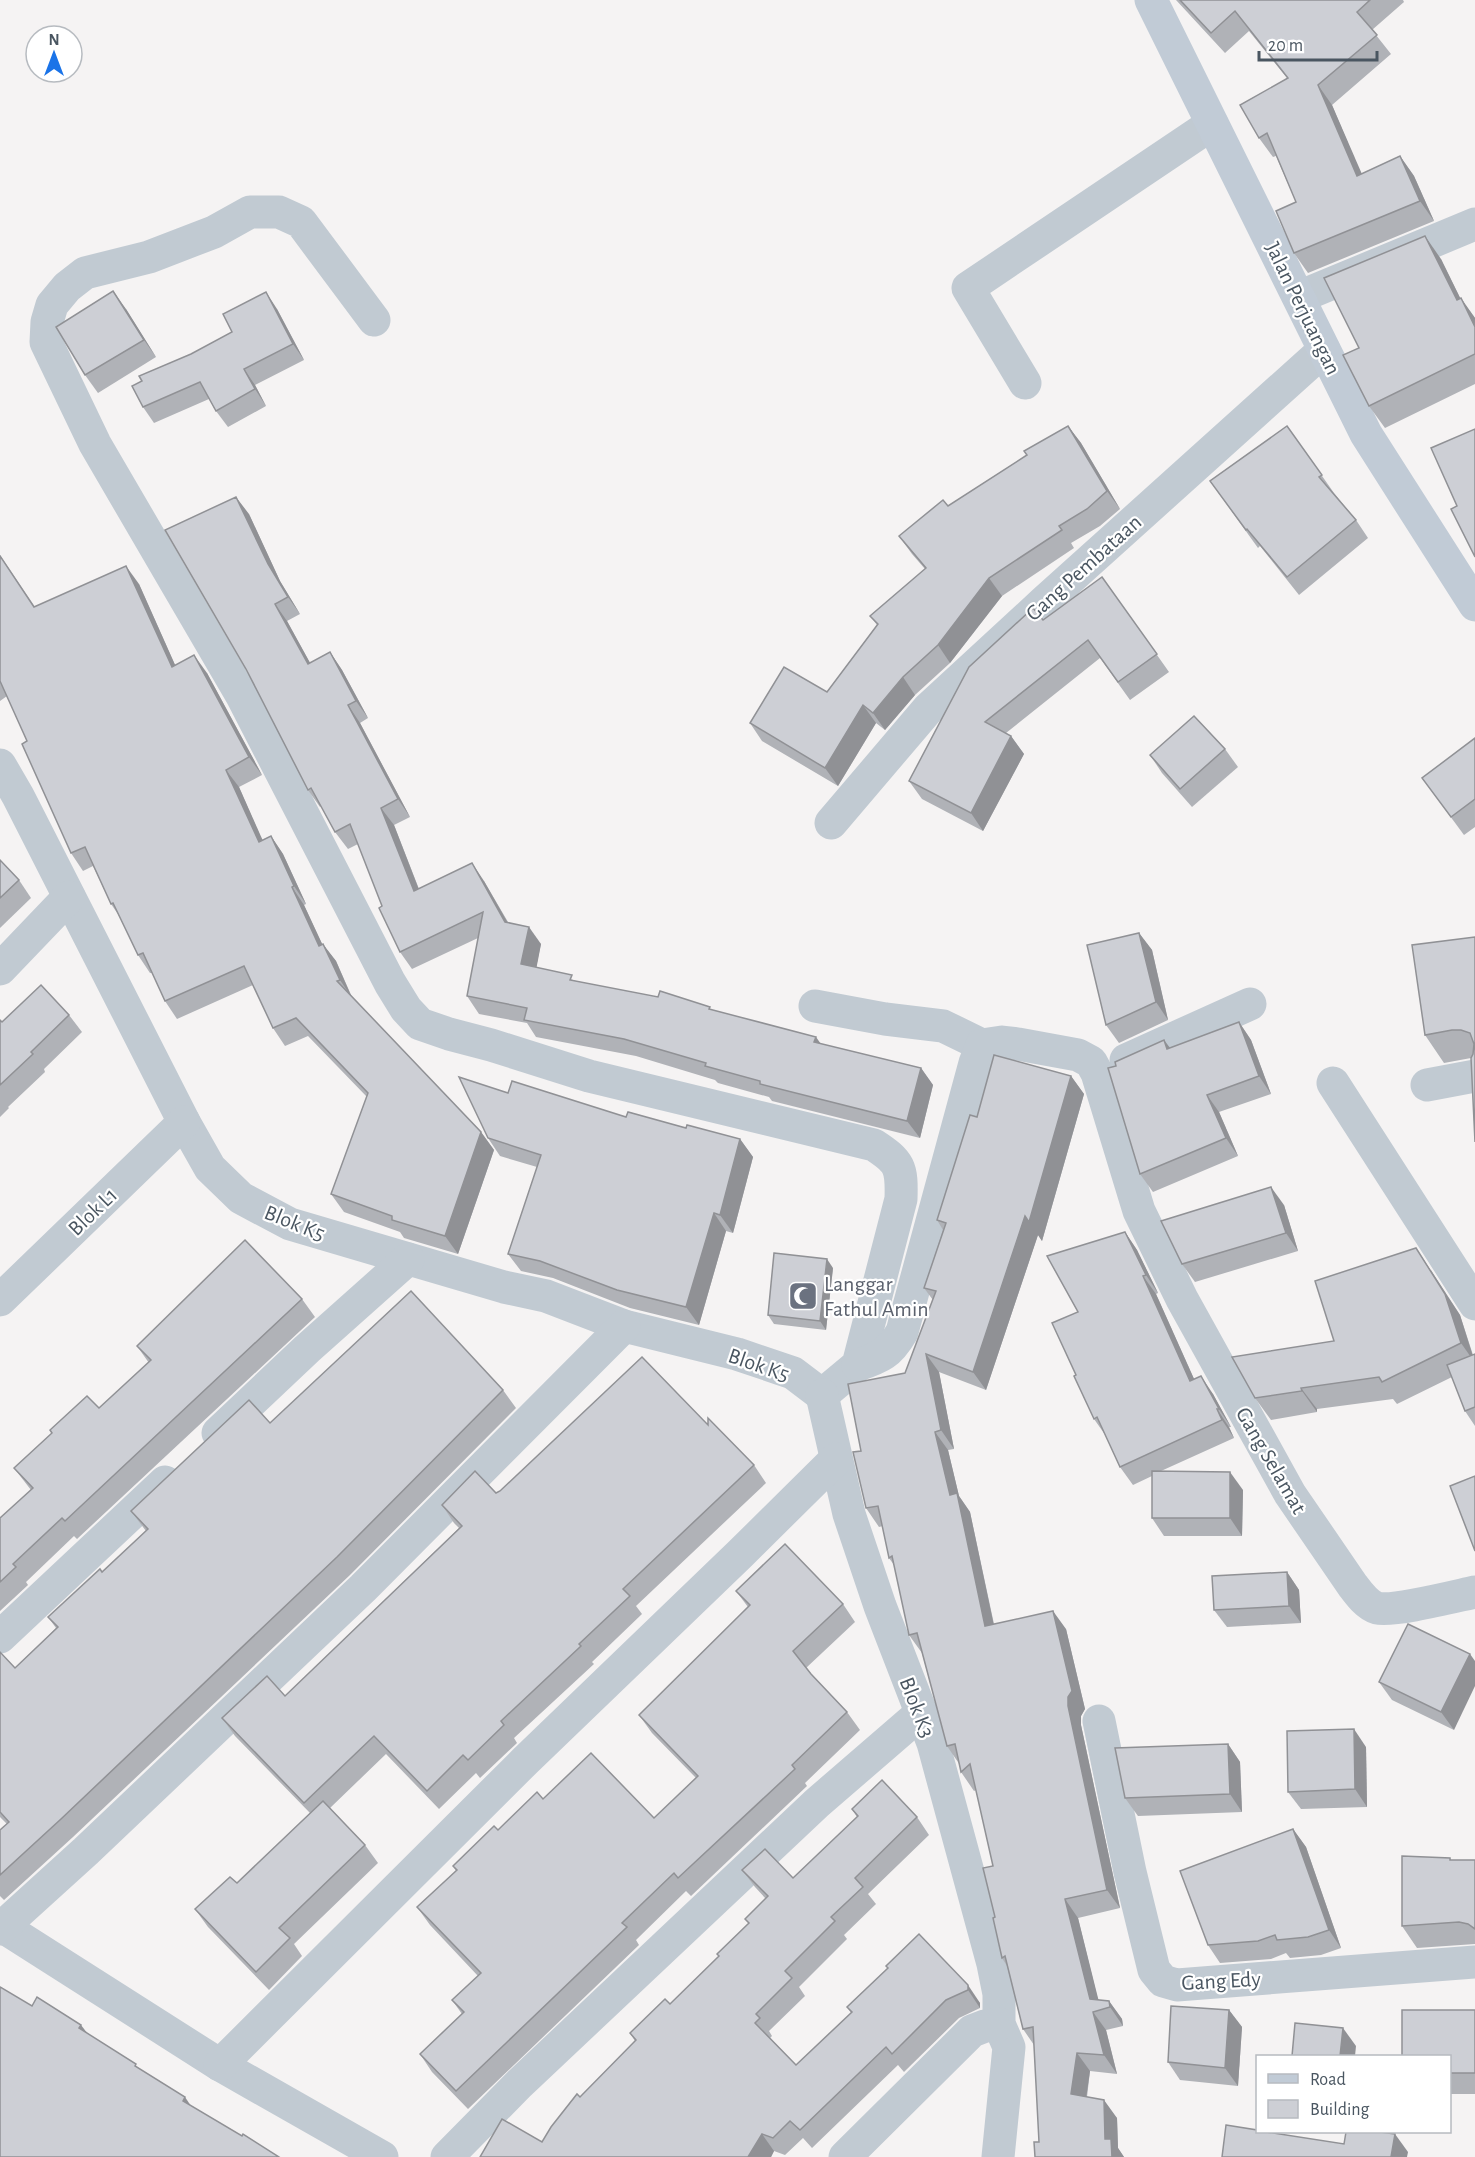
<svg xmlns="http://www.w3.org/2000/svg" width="1475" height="2157" viewBox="0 0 1475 2157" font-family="'Alegreya Sans',sans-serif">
	<rect width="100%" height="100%" fill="#f5f3f3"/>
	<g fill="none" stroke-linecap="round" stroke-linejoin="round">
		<g stroke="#c1cad2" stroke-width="33">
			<polyline points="1299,297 1475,224"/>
			<path d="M374,320L301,222L279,212H250L214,232L149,257L85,273L67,287L52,305L47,322L46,342L95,444L242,696L390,983L406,1009L420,1024L449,1034L491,1045L589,1076L874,1145C900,1162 902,1167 901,1199L858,1365L822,1395"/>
			<polyline points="1025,383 968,288 1212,124"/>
			<polyline points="0,765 18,796 184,1122 210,1168 241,1198 290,1224 504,1287 546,1296 624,1326 737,1354 793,1373 822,1395"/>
			<polyline points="831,823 928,709 1044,602 1324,350"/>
			<polyline points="0,969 69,897"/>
			<polyline points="815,1006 885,1019 943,1026 982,1045"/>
			<polyline points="1126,1060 1250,1004"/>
			<polyline points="1333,1083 1475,1304"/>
			<polyline points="1427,1085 1475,1076"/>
			<polyline points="0,1300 184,1122"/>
			<path d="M858,1365C881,1357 889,1354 902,1332L975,1063L982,1045L1002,1042L1018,1044L1078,1055L1091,1062L1097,1073L1139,1211L1182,1299L1290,1494L1353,1586C1359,1594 1367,1605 1377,1608C1393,1612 1456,1596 1475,1592"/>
			<polyline points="822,1395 849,1514 880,1606 933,1743 993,1964 999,1994 999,2024 1009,2047 998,2157"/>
			<polyline points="218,1433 307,1349 408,1259"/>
			<polyline points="0,1637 165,1482"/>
			<polyline points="1099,1721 1130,1872 1154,1970 1163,1981 1177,1985 1475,1962"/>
			<polyline points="0,1925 220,2065 382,2157"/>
			<polyline points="0,1929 86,1851 363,1588 624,1326"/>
			<polyline points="220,2065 525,1761 740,1554 836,1459"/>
			<polyline points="447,2157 519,2084 817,1803 920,1714"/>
			<polyline points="845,2157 972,2031 985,2026 999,2024"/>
		</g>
		<polyline stroke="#c1cbd6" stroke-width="33" points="1151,0 1366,434 1475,605"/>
	</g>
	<g fill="#b0b2b7">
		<polygon points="1176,0 1403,0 1404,2 1372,30 1391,54 1332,105 1361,174 1400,156 1414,176 1434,221 1308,273 1294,253 1296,202 1276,156 1273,157 1259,138 1287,78 1249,31 1225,53"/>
		<polygon points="1441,259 1460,298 1475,318 1475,384 1385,428 1369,406 1359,348"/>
		<polygon points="126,309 156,357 98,393 85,375"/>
		<polygon points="277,309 304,360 255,385 266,406 228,427 216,411 209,399 154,423 143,407 191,354"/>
		<polygon points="1068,426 1081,443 1120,509 1100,526 1071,543 1074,548 1002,596 950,663 915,695 885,730 876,723 838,786 762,741 750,723 827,692 877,625 870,616 925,569 912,554 899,536 948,506 1027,455"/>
		<polygon points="1287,426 1334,493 1356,520 1368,538 1299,595 1260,546 1258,548 1210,481"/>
		<polygon points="249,514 280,581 300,614 287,621 310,663 330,652 342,670 368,718 360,723 410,817 394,825 419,889 484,881 508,922 541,944 536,967 576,981 712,1010 821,1044 921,1068 933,1085 920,1138 772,1101 769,1097 718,1083 715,1080 636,1056 536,1037 527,1023 479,1014 467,996 478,938 412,969 400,952 358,844 348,849 335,832 321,806 320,807 308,790"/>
		<polygon points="0,555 35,607 139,584 175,665 207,673 262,775 239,787 262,840 271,836 283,854 306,904 304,905 322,944 336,961 352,997 481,1132 494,1150 458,1254 404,1238 400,1232 344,1212 331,1194 367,1097 308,1036 285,1046 273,1028 253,985 177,1019 165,1001 152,973 150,973 138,955 120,917 111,904 93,866 83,871 71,853 27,741 7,696 0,701"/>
		<polygon points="1102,577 1169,672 1130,700 1100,658 1006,733 1011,736 1024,754 983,831 922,799 909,781 1043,620"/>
		<polygon points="1475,738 1475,827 1464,835 1422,778"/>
		<polygon points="1225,749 1238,767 1192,807 1162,773 1150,755"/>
		<polygon points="0,860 19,880 31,898 0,928"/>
		<polygon points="1139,933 1152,950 1168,1020 1119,1043 1106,1025"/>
		<polygon points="1475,937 1475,1142 1471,1058 1444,1063 1425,1035"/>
		<polygon points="69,1015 82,1032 44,1069 45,1072 8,1107 9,1108 0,1117 0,1020 2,1022"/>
		<polygon points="1239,1022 1251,1040 1271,1094 1219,1112 1238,1156 1153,1192 1140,1174 1170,1048"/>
		<polygon points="1071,1076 1084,1094 1042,1241 1038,1235 986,1390 939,1372 954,1449 948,1450 959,1496 970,1512 994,1624 1066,1629 1085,1709 1081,1716 1081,1725 1120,1908 1078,1918 1098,2000 1109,2001 1122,2019 1123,2026 1106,2030 1117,2074 1090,2071 1087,2097 1117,2118 1118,2148 1124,2157 1035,2157 1039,2142 1034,2045 1023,2029 1007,1966 1002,1958 995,1917 993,1866 976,1790 974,1791 961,1772 960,1765 947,1746 922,1653 909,1635 894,1565 889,1558 883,1526 879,1527 866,1508 861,1451 905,1373 933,1300 924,1288 943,1230 937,1220 977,1117"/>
		<polygon points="508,1093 626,1117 686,1128 740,1139 753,1157 733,1233 726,1231 699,1325 630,1308 553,1278 521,1271 508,1254 537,1167 500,1156 488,1138"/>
		<polygon points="1284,1205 1298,1251 1195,1282 1182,1264"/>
		<polygon points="1125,1232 1137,1250 1158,1293 1156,1294 1194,1379 1213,1394 1231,1427 1229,1427 1234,1438 1161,1471 1243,1490 1242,1536 1164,1536 1152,1518 1152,1476 1133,1485 1120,1467 1106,1436 1094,1419 1076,1375 1078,1312"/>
		<polygon points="833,1268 826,1330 774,1324 768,1315"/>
		<polygon points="1431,1270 1460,1315 1473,1355 1475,1354 1475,1426 1465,1411 1452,1377 1397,1404 1393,1399 1317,1409 1317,1412 1271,1420 1255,1398"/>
		<polygon points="302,1299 315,1317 77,1539 74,1536 26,1582 28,1585 0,1611 0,1518 31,1490 14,1468 52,1433 50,1430 99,1408 149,1363 137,1346"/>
		<polygon points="503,1390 516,1408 350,1575 73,1837 4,1900 0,1896 0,1830 7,1824 0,1817 0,1652 15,1668 56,1628 48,1617 102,1572 146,1531 131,1511 270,1423"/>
		<polygon points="708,1425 754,1465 766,1483 636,1606 642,1614 592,1662 594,1664 514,1738 517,1743 480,1778 476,1773 439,1809 386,1754 330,1808 365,1845 378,1863 294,1944 302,1956 269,1990 208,1927 195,1909 237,1883 310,1813 235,1736 222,1718 285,1696 459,1528 454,1523 442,1505 496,1493"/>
		<polygon points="1287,1572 1299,1590 1301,1623 1227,1627 1214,1610"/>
		<polygon points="736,1591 843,1604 855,1622 806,1668 811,1674 847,1712 860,1730 805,1783 807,1786 691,1896 686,1891 636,1940 639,1945 468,2109 432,2072 420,2054 462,2014 452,2000 478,1976 430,1925 417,1907 456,1871 453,1866 543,1799 654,1818 696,1778 652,1733 639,1715 748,1607"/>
		<polygon points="1408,1624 1454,1730 1392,1700 1379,1682"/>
		<polygon points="1228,1744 1240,1762 1242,1812 1138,1816 1125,1798"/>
		<polygon points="1366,1747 1367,1807 1301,1809 1288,1792"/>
		<polygon points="852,1809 917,1817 929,1835 868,1894 876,1904 844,1935 847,1939 799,1987 805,1996 769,2031 772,2036 770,2038 796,2065 851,2013 847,2007 888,1968 919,1934 980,2003 980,2008 959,2018 904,2072 898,2065 812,2148 803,2138 785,2155 774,2151 771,2157 480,2157 542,2142 580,2097 635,2041 630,2033 670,2004 719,1956 749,1924 745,1919 766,1899 755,1887 742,1870 793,1878 857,1817"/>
		<polygon points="1293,1829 1306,1847 1341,1948 1321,1955 1290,1958 1286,1953 1271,1959 1220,1963 1208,1945"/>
		<polygon points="1450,1858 1451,1860 1475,1860 1475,1944 1417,1948 1402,1926"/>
		<polygon points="1229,2010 1242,2027 1238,2086 1180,2080 1168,2062"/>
		<polygon points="1475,2010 1475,2094 1449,2094 1449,2056"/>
	</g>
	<g fill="#909195">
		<polygon points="1318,85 1332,105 1371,195 1357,176"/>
		<polygon points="1400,156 1414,176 1434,221 1420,201"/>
		<polygon points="1425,236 1441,259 1472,322 1457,300"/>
		<polygon points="113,291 126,309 156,357 144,340"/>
		<polygon points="266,292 277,309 304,360 293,344"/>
		<polygon points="1461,298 1475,318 1475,327"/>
		<polygon points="244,369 255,385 266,406 255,389"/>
		<polygon points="1068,426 1081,443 1120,509 1107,491"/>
		<polygon points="236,497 249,514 280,581 300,614 288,597 268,564"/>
		<polygon points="126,566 139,584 184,685 172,667"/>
		<polygon points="989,578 1002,596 950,663 938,645"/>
		<polygon points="275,604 287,621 320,681 308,664"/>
		<polygon points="330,652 342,670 368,718 356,701"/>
		<polygon points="194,655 207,673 262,775 249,757"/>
		<polygon points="903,677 915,695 885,730 873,713"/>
		<polygon points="348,705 360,723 410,817 398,799"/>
		<polygon points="863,705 876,723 838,786 825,768"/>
		<polygon points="1011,736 1024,754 983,831 971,813"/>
		<polygon points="226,770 239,787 271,859 259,842"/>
		<polygon points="381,808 394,825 426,908 414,891"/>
		<polygon points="271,836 283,854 306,904 294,886"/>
		<polygon points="472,863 484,881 517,939 505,922"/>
		<polygon points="292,887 304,905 331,963 319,946"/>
		<polygon points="529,927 541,944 534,981 521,964"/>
		<polygon points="1139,933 1152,950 1168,1020 1156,1002"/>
		<polygon points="323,944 336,961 352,998 340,980"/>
		<polygon points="1239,1022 1251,1040 1271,1094 1259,1076"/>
		<polygon points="816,1037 828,1054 814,1042"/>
		<polygon points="1164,1040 1177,1057 1167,1049"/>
		<polygon points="921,1068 933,1085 920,1138 907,1121"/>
		<polygon points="1071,1076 1084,1094 1042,1241 1038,1235 986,1390 973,1372"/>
		<polygon points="1207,1095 1219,1112 1238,1156 1226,1138"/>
		<polygon points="481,1132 494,1150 458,1254 445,1236"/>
		<polygon points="740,1139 753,1157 733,1233 720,1215"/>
		<polygon points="1271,1187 1284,1205 1298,1251 1286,1233"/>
		<polygon points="714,1213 726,1231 699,1325 686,1307"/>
		<polygon points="1125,1232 1137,1250 1158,1293 1146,1275"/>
		<polygon points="1416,1248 1460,1315 1475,1363 1461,1343"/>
		<polygon points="827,1259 833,1268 826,1330 820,1321"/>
		<polygon points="1143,1276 1156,1294 1203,1399 1190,1381"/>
		<polygon points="926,1354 939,1372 954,1449 941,1430"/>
		<polygon points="1201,1376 1213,1394 1231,1427 1219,1409"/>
		<polygon points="1301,1388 1317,1409 1317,1412 1302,1391"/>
		<polygon points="1217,1409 1229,1427 1234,1438 1222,1420"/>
		<polygon points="935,1432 948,1450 959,1496 970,1512 998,1645 985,1626 950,1495"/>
		<polygon points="1230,1472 1243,1490 1242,1536 1230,1518"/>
		<polygon points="1287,1572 1299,1590 1301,1623 1289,1606"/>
		<polygon points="1053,1611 1066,1629 1085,1709 1081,1716 1081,1725 1120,1908 1107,1890 1068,1706"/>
		<polygon points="1470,1654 1475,1661 1475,1686 1454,1730 1441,1712"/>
		<polygon points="1354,1729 1366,1747 1367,1807 1355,1789"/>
		<polygon points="1228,1744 1240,1762 1242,1812 1230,1794"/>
		<polygon points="1293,1829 1306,1847 1341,1948 1329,1930"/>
		<polygon points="1065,1899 1078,1918 1101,2010 1090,1999"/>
		<polygon points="968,1985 980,2003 980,2008 968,1990"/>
		<polygon points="1109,2001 1122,2019 1123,2026 1110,2007"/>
		<polygon points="1229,2010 1242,2027 1238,2086 1225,2068"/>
		<polygon points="1093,2012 1106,2030 1117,2074 1104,2055"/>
		<polygon points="81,2025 94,2042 79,2028"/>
		<polygon points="1343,2028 1356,2046 1355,2056 1340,2056"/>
		<polygon points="1077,2053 1090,2071 1084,2113 1071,2094"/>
		<polygon points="185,2097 197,2115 183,2101"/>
		<polygon points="1104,2100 1117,2118 1118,2148 1124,2157 1112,2157 1105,2139"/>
		<polygon points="762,2134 774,2151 771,2157 748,2157"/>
		<polygon points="1395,2134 1408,2152 1407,2157 1391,2157"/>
	</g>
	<g fill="#cdcfd5" stroke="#909195" stroke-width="1.5">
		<polygon points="1180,0 1370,0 1357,12 1377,35 1318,85 1357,176 1400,156 1420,201 1294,253 1276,211 1296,202 1267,133 1259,138 1240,105 1288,78 1235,11 1211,33"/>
		<polygon points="1425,236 1457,300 1461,298 1475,327 1475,354 1369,406 1343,355 1359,348 1324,278"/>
		<polygon points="113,291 144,340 85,375 56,327"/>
		<polygon points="266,292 293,344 244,369 255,389 216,411 200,382 143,407 132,386 142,381 139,376 191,354 232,332 223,314"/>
		<polygon points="1068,426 1107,491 1087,509 1059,526 1062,530 989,578 938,645 903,677 873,713 863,705 825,768 750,723 784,667 827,692 878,624 870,616 926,568 899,536 943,500 948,506 1027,455 1024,451"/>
		<polygon points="1287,426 1322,475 1319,477 1356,520 1287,577 1247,529 1246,530 1210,481"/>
		<polygon points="1475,429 1475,557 1451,509 1457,506 1431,448"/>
		<polygon points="236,497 268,564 288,597 275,604 308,664 330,652 356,701 348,705 398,799 381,808 414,891 472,863 505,922 529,927 521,964 572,975 570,980 658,997 660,991 710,1007 709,1009 816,1037 814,1042 921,1068 907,1121 760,1084 760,1081 705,1066 706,1063 624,1039 524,1020 527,1008 467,996 483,912 400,952 379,908 382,906 350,824 335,832 311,788 308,790 246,669 165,530"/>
		<polygon points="0,556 34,607 126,566 172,667 194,655 249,757 226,770 259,842 271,836 294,886 292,887 319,946 323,944 340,980 337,981 481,1132 445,1236 392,1220 392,1216 331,1194 368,1093 296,1018 273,1028 244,966 165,1001 143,953 138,955 113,903 111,904 85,847 71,853 22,744 27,741 0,681"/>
		<polygon points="1102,577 1157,654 1118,682 1088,640 985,722 1011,736 971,813 909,781 969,667 1033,608 1043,620"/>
		<polygon points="1194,716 1225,749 1180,789 1150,755"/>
		<polygon points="1475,738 1475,799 1451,817 1422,778"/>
		<polygon points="0,860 19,880 0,898"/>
		<polygon points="1139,933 1156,1002 1106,1025 1087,945"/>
		<polygon points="1475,937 1475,1142 1471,1058 1473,1054 1474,1044 1470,1033 1461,1030 1452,1030 1425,1035 1412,945"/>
		<polygon points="41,985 69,1015 31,1052 33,1054 0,1085 0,1020 2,1022"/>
		<polygon points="1239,1022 1259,1076 1207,1095 1226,1138 1140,1174 1108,1068 1116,1066 1115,1062 1164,1040 1167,1049"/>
		<polygon points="994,1055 1071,1076 1029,1222 1025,1216 973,1372 926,1354 941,1430 935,1432 950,1495 957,1493 985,1626 1053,1611 1072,1691 1068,1697 1068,1706 1107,1890 1065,1899 1090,1999 1109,2001 1110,2007 1093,2012 1104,2055 1077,2053 1071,2094 1104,2100 1105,2139 1111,2139 1112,2157 1035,2157 1034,2142 1039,2142 1033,2027 1023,2029 1005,1956 1002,1958 993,1918 995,1917 983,1868 993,1866 970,1764 961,1772 955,1744 947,1746 917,1633 909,1635 892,1556 889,1558 878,1506 866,1508 853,1452 861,1451 848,1384 905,1373 936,1291 924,1288 946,1223 937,1220 970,1115 977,1117"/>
		<polygon points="459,1077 508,1093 512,1081 626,1117 628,1112 686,1128 687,1125 740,1139 720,1215 714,1213 686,1307 617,1290 540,1261 508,1254 541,1155 488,1138"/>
		<polygon points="1271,1187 1286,1233 1182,1264 1161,1221"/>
		<polygon points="1125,1232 1146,1275 1143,1276 1190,1381 1201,1376 1219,1409 1217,1409 1222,1420 1120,1467 1097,1417 1094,1419 1074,1376 1076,1375 1052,1323 1078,1312 1047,1256"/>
		<polygon points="245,1240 302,1299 65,1521 62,1518 13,1564 16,1567 0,1582 0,1518 33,1488 14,1468 52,1433 50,1430 87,1396 99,1408 151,1360 137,1346"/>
		<polygon points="1416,1248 1445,1294 1461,1343 1382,1382 1379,1377 1301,1388 1302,1391 1255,1398 1232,1357 1334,1341 1315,1281"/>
		<polygon points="774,1253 827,1259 820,1321 768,1315"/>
		<polygon points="411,1291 503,1390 337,1557 61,1819 0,1875 0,1830 9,1822 0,1812 0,1652 15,1668 58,1627 48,1617 100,1569 102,1572 148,1529 131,1511 249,1400 270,1423"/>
		<polygon points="1475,1354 1475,1407 1465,1411 1447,1365"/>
		<polygon points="642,1357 708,1425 708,1418 754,1465 623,1589 630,1596 579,1644 581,1646 501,1721 504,1725 468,1760 463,1755 427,1791 374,1736 304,1803 222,1718 267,1676 285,1696 462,1526 442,1505 475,1471 496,1493 500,1491"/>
		<polygon points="1152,1471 1230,1472 1230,1518 1152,1518"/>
		<polygon points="1475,1476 1475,1551 1450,1486"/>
		<polygon points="785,1544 843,1604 793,1651 811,1674 847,1712 792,1765 795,1769 678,1878 674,1873 622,1923 627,1927 456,2091 420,2054 464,2012 452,2000 481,1973 417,1907 457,1870 453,1866 494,1826 498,1830 537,1792 543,1799 591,1753 654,1818 698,1776 639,1715 750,1605 736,1591"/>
		<polygon points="1287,1572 1289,1606 1214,1610 1212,1576"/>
		<polygon points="1408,1624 1470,1654 1441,1712 1379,1682"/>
		<polygon points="1354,1729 1355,1789 1288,1792 1287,1731"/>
		<polygon points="1228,1744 1230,1794 1125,1798 1115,1748"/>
		<polygon points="882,1780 917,1817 855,1878 863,1887 831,1917 835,1921 785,1971 792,1978 756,2014 760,2018 755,2023 796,2065 852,2012 847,2007 888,1968 886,1966 919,1934 968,1985 968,1990 946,2000 892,2054 886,2047 800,2130 790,2121 773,2138 762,2134 748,2157 480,2157 502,2119 542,2142 551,2127 577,2094 580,2097 636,2040 630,2033 665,1999 670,2004 719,1956 717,1954 749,1923 745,1919 768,1896 742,1870 765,1849 793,1878 858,1816 852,1809"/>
		<polygon points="323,1801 365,1845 279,1928 290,1938 256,1972 195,1909 230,1877 237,1883"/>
		<polygon points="1293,1829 1329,1930 1308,1937 1277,1940 1275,1935 1258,1941 1208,1945 1180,1871"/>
		<polygon points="1402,1856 1450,1858 1450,1860 1475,1860 1475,1929 1468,1924 1459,1922 1402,1926"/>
		<polygon points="0,1987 32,2006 37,1997 81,2025 79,2028 136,2064 135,2066 185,2097 183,2101 242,2136 243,2134 279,2157 0,2157"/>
		<polygon points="1171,2006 1229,2010 1225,2068 1168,2062"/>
		<polygon points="1402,2010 1475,2010 1475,2073 1449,2073 1449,2056 1402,2056"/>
		<polygon points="1295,2023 1343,2028 1340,2056 1292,2056"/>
		<polygon points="1226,2125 1257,2130 1257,2132 1266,2132 1344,2144 1346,2132 1380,2132 1395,2134 1391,2157 1222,2157"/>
	</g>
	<defs>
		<g id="mosque-square" transform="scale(1.5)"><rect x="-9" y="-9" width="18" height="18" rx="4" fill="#6b7280" stroke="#fff"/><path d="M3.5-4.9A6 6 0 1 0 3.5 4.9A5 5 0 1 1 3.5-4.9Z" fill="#fff"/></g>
	</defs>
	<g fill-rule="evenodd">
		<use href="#mosque-square" x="803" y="1296"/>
	</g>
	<g text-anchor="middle" stroke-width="4.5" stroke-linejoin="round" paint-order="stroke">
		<g font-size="22" fill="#4a5661" stroke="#fff">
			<text transform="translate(1304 308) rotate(64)" y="8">Jalan Perjuangan</text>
			<text transform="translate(1083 567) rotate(-42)" y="8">Gang Pembataan</text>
			<text transform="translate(92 1211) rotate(-44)" y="8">Blok L1</text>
			<text transform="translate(295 1222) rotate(22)" y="8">Blok K5</text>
			<text transform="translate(759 1364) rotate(19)" y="8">Blok K5</text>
			<text transform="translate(1272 1460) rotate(60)" y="8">Gang Selamat</text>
			<text transform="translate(918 1707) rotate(69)" y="8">Blok K3</text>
			<text transform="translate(1221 1980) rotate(-3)" y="8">Gang Edy</text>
		</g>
		<g font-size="22" fill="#5b616d" stroke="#fff" text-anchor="start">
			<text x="824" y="1291">Langgar<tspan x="824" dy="25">Fathul Amin</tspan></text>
		</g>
	</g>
	<rect x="1256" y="2055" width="195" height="78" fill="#ffffff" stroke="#b7bbc0" stroke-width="1.5"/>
	<rect x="1268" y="2074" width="30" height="9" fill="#c1cbd6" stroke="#b7bbc0" stroke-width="1.5"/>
	<text x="1310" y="2085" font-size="18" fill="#4a5661">Road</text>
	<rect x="1268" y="2100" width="30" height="18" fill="#cdcfd5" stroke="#b7bbc0" stroke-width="1.5"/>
	<text x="1310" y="2115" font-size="18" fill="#4a5661">Building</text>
	<g transform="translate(54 54)"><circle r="28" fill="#ffffff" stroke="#b7bbc0" stroke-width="1.5"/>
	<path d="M0-4.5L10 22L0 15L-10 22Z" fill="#1a73e8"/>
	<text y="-9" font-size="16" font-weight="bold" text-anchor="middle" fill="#4a5661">N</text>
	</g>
	<path d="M1259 51v9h118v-9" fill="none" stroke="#4a5661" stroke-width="3"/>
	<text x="1268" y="51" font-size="18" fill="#4a5661" stroke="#ffffff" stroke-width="4.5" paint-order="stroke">20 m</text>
</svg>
